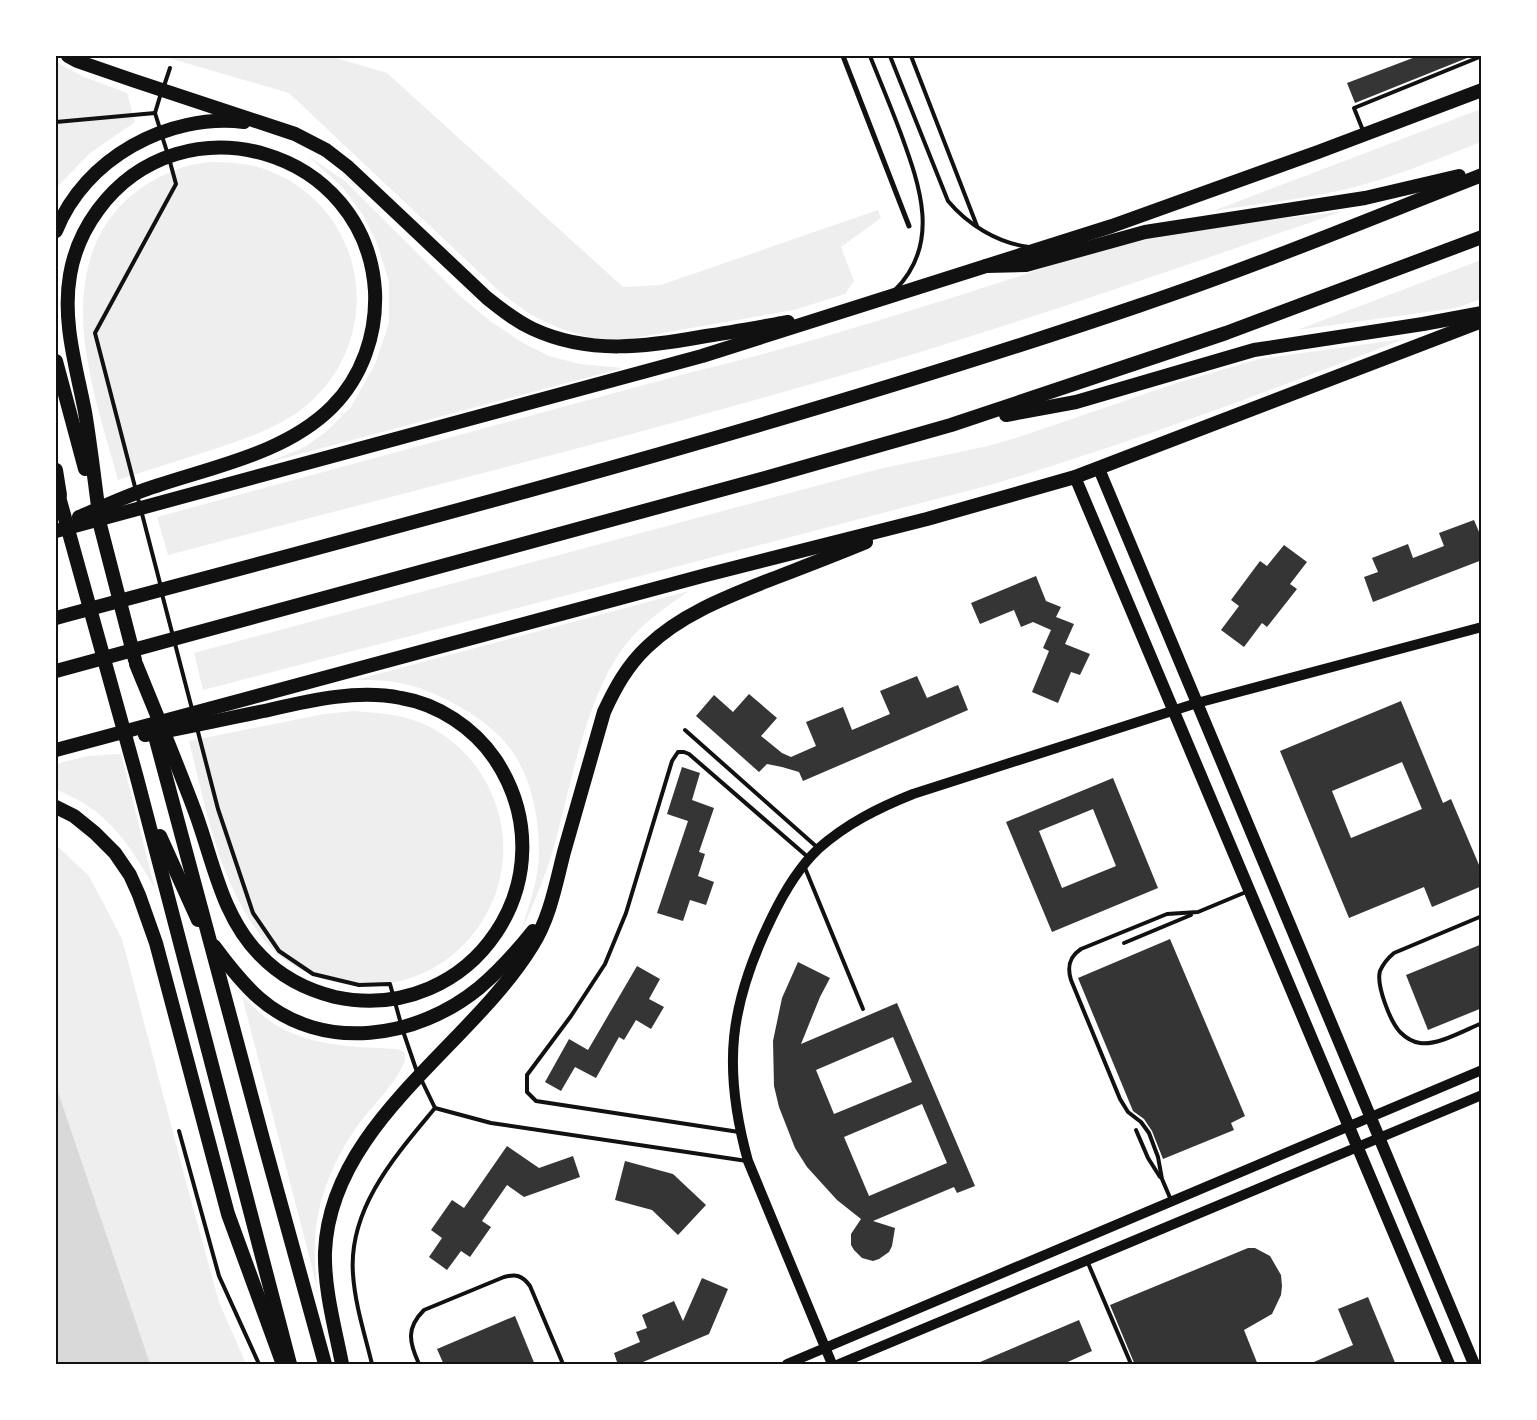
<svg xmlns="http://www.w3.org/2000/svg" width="1537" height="1420" viewBox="0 0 1537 1420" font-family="'Archivo Narrow',sans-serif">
	<rect width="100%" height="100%" fill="#fff"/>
	<g fill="#eee">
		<polygon points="162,56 329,56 387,73 623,287 661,285 878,210 881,218 841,247 854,281 845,294 794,310 623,340 590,338 559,328 531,315 500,292 289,93"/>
		<polygon points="56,62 84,77 127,93 135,122 90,153 56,188"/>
		<path d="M1481,109V142C1430,162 1378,184 1323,194C1287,201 1250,205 1213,211Z"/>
		<polygon points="308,156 345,181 460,296 490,321 523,343 549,356 580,364 623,368 266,463 305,447 328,430 351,407 375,364 389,323 389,282 377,243 363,215 344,189"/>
		<path d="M209,162C229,162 249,163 267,170C366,207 388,335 308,404C279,429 241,440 205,452C176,461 147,471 118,480C108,443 96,407 89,369C72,283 88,203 178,169C187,165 199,164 209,162Z"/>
		<path d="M1343,211C1202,260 1060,309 917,353C669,428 418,489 168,555L157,517L692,372C793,348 891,317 989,286C1045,268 1101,247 1159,235C1219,222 1282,220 1343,211Z"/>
		<polygon points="1481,260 1481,299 1456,308 1297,330"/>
		<path d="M1404,339C1267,392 1131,443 990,485L203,690L194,653L879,469L988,446L1019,437L1174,384L1259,359Z"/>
		<path d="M689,591C669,605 649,618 632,637C587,687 571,786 553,850C544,879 534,904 521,931C529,905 539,879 539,851C539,815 531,776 509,747C488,719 439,692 405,684C389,680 371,680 355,680Z"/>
		<path d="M354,711C377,713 400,714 421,723C444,732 466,751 480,772C544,870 468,997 350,984C317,981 281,964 261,936C218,879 206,809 189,741L324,714Z"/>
		<path d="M121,754L155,889C137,857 117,824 85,804C75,798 65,794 56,789V764L87,756Z"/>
		<polygon points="56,845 89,876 122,939 189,1193 219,1302 246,1364 56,1364"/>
		<path d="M242,996C256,1009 269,1023 287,1031C322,1047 360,1047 398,1049L404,1052C405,1057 406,1061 403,1065C394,1086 369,1109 356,1128C334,1159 316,1202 315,1241C314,1256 316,1272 317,1287Z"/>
	</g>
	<polygon fill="#d9d9d9" points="56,1086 150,1364 56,1364"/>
	<g fill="#353535" fill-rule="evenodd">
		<polygon points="1418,56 1472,56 1355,103 1347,83"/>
		<polygon points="1474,520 1482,539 1482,560 1373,602 1364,577 1378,572 1372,558 1408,544 1413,558 1444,546 1439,533"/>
		<polygon points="1284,545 1307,562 1290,584 1297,589 1267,627 1262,623 1244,647 1221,630 1239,606 1231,600 1260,561 1267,566"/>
		<polygon points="1036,576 1046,601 1061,607 1056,617 1074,624 1065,644 1090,654 1080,675 1071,672 1058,703 1032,692 1049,651 1043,648 1051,630 1033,622 1021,627 1014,610 980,624 971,603"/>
		<polygon points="917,676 927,698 958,685 968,710 803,781 799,772 782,767 767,764 759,772 696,716 714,695 733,712 749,694 777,718 761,736 782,753 791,757 816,746 806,722 843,707 852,730 890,714 880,691"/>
		<path d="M1401,701L1443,803L1451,799L1482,872V886L1432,907L1424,887L1349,918L1280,751ZM1402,762L1422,809L1351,838L1332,791Z"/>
		<polygon points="682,767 700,773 692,800 714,808 699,852 705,854 698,876 714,882 706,905 690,900 683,921 657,913 688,821 667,814"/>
		<path d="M1113,778L1158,888L1052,932L1006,822ZM1093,809L1116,866L1062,888L1039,831Z"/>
		<polygon points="1170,939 1245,1116 1231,1123 1234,1130 1163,1159 1152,1131 1144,1119 1133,1111 1078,978"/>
		<polygon points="1482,944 1482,1008 1428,1030 1406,975"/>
		<path d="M798,962L830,978L820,997L801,1044L897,1003L975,1186L957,1193L954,1187L873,1221L895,1228L892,1246L889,1252L879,1259L873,1261L862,1258L854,1250L851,1245V1234L861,1219L837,1200L807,1167L795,1148L779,1107L774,1086L773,1041L782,998ZM893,1037L912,1082L834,1114L816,1070ZM922,1104L947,1163L869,1196L844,1137Z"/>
		<polygon points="637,966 660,979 649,999 664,1007 651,1029 636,1020 624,1040 619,1037 596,1078 575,1067 561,1091 545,1082 569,1039 588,1050"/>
		<polygon points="507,1146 539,1168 573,1156 580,1177 524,1197 507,1185 482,1221 491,1227 470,1257 461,1251 447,1270 429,1257 442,1238 431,1230 452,1200 464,1208"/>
		<polygon points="625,1161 673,1174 706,1205 678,1235 652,1210 615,1200"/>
		<polygon points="1248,1248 1255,1248 1270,1256 1281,1275 1282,1286 1281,1295 1272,1314 1244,1330 1258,1365 1135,1365 1110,1305"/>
		<polygon points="702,1278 728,1289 709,1334 636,1365 618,1365 614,1353 640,1342 636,1332 647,1328 642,1315 674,1301 683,1321"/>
		<polygon points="1368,1297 1396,1365 1307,1365 1353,1345 1338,1309"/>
		<polygon points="515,1316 535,1365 444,1365 437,1349"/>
		<polygon points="1079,1320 1092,1351 1061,1365 973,1365"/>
	</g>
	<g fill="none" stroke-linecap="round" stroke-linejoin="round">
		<g stroke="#111" stroke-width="4">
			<path d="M870,56C880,81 891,107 901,134C920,186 941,244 895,290"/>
			<path d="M890,56L948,201C968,225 998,243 1029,247"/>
			<polyline points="911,56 977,226"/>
			<polyline points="164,86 170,68"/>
			<polyline points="56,122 155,113"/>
			<polyline points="160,129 155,113 161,93"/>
			<polyline points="1364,133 1354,108 1482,56"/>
			<polyline points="162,136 168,155"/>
			<polyline points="161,587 95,333 176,184 170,162"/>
			<polyline points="162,594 192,709"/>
			<polyline points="197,728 218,809 253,913 279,951 313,974 359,985 390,984 401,1024"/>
			<polyline points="685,730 818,848"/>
			<polyline points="805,868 863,1009"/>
			<path d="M1482,916L1394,953C1388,958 1383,964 1380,971C1376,985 1390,1021 1400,1032C1405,1037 1413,1042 1420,1043C1437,1046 1465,1030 1482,1023"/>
			<polyline points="1124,943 1191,915"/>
			<polyline points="403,1031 417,1072"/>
			<polyline points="421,1079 435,1108 491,1123 747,1161"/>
			<polyline points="1136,1130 1148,1158 1160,1177"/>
			<polyline points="179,1131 219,1276 259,1364"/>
			<polyline points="739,1132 536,1101 527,1092 527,1075 571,1016 605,964 626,913 672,761 678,752 684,752 689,754 809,858"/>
			<path d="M1171,1200L1162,1179L1158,1157L1149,1133L1141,1122L1128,1112L1120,1099L1071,980C1067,967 1069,957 1081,949L1167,914L1198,912L1246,892"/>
			<polyline points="1088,1263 1131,1364"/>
			<path d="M372,1364C365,1335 355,1305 353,1274C348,1208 396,1155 435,1108"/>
			<path d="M419,1364C409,1342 406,1328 424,1310L504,1277C516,1274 522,1275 530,1286L563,1364"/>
		</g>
		<polyline stroke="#111" stroke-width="5" points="843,56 909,226"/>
		<g stroke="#111" stroke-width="10">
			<polyline points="787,1364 1482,1070"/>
			<path d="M832,1364L748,1161C722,1067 729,1005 772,917C784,892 798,868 818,849C846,824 878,808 913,794L1197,703L1482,627"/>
			<polyline points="839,1364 1482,1095"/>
		</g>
		<g stroke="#111" stroke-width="12">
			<polyline points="1099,469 1474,1364"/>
			<polyline points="1075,477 1449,1364"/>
		</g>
		<g stroke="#111" stroke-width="14">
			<path d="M68,56L77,61L132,80L295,134L326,150L348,167L487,298C502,310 516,321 533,329C589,355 647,347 706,336C733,332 760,327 788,322"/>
			<path d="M56,231C85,158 168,113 244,122"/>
			<polyline points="56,361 85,469"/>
			<polyline points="56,470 60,495"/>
			<polyline points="56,486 137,778 290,1364"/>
			<polyline points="97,513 135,660"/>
			<path d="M79,517C105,506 130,494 156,486C215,466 286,453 332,407C362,377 377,334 375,291C366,149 183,95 98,210C84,229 74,251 70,275C62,321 76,366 85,412C91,448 95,485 100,521"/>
			<polyline points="56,531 702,356 1112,226 1318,152 1482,90"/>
			<path d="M136,664C156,713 176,761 194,809C213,859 221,916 260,955C280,976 307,990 335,997C473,1026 573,876 495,759C474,728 438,704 401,698C356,689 308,701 264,711C224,719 185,728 145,735"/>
			<polyline points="152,725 263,1139 325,1364"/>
			<polyline points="56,750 706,575 927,519 1075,477 1482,321"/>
			<polyline points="56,807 74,816 95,833 115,853 130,875 139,895 156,943 228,1214 281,1359"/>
			<polyline points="160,836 198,920"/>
			<path d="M214,946C228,965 242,983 259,998C323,1054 418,1038 479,988C499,971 517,951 533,931"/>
			<path d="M342,1364C335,1328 324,1289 325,1252C330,1124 470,1047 532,946C550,918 556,883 564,852C577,805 591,759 604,712C615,688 627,666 647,647C681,614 729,596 772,579C803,567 835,555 866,542"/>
		</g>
		<g stroke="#111" stroke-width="14">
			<polyline points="986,266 1026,265 1145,232 1365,198 1459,176"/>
			<polyline points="1006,415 1076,402 1254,350 1423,324 1482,313"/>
			<path d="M56,618C418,521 782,427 1138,306C1254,267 1367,220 1482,175"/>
			<polyline points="56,671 765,478 951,425 1226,333 1482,237"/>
		</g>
	</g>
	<rect width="1537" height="1420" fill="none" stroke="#ffffff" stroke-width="114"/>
	<rect x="57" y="57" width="1423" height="1306" fill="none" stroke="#111" stroke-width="2"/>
</svg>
